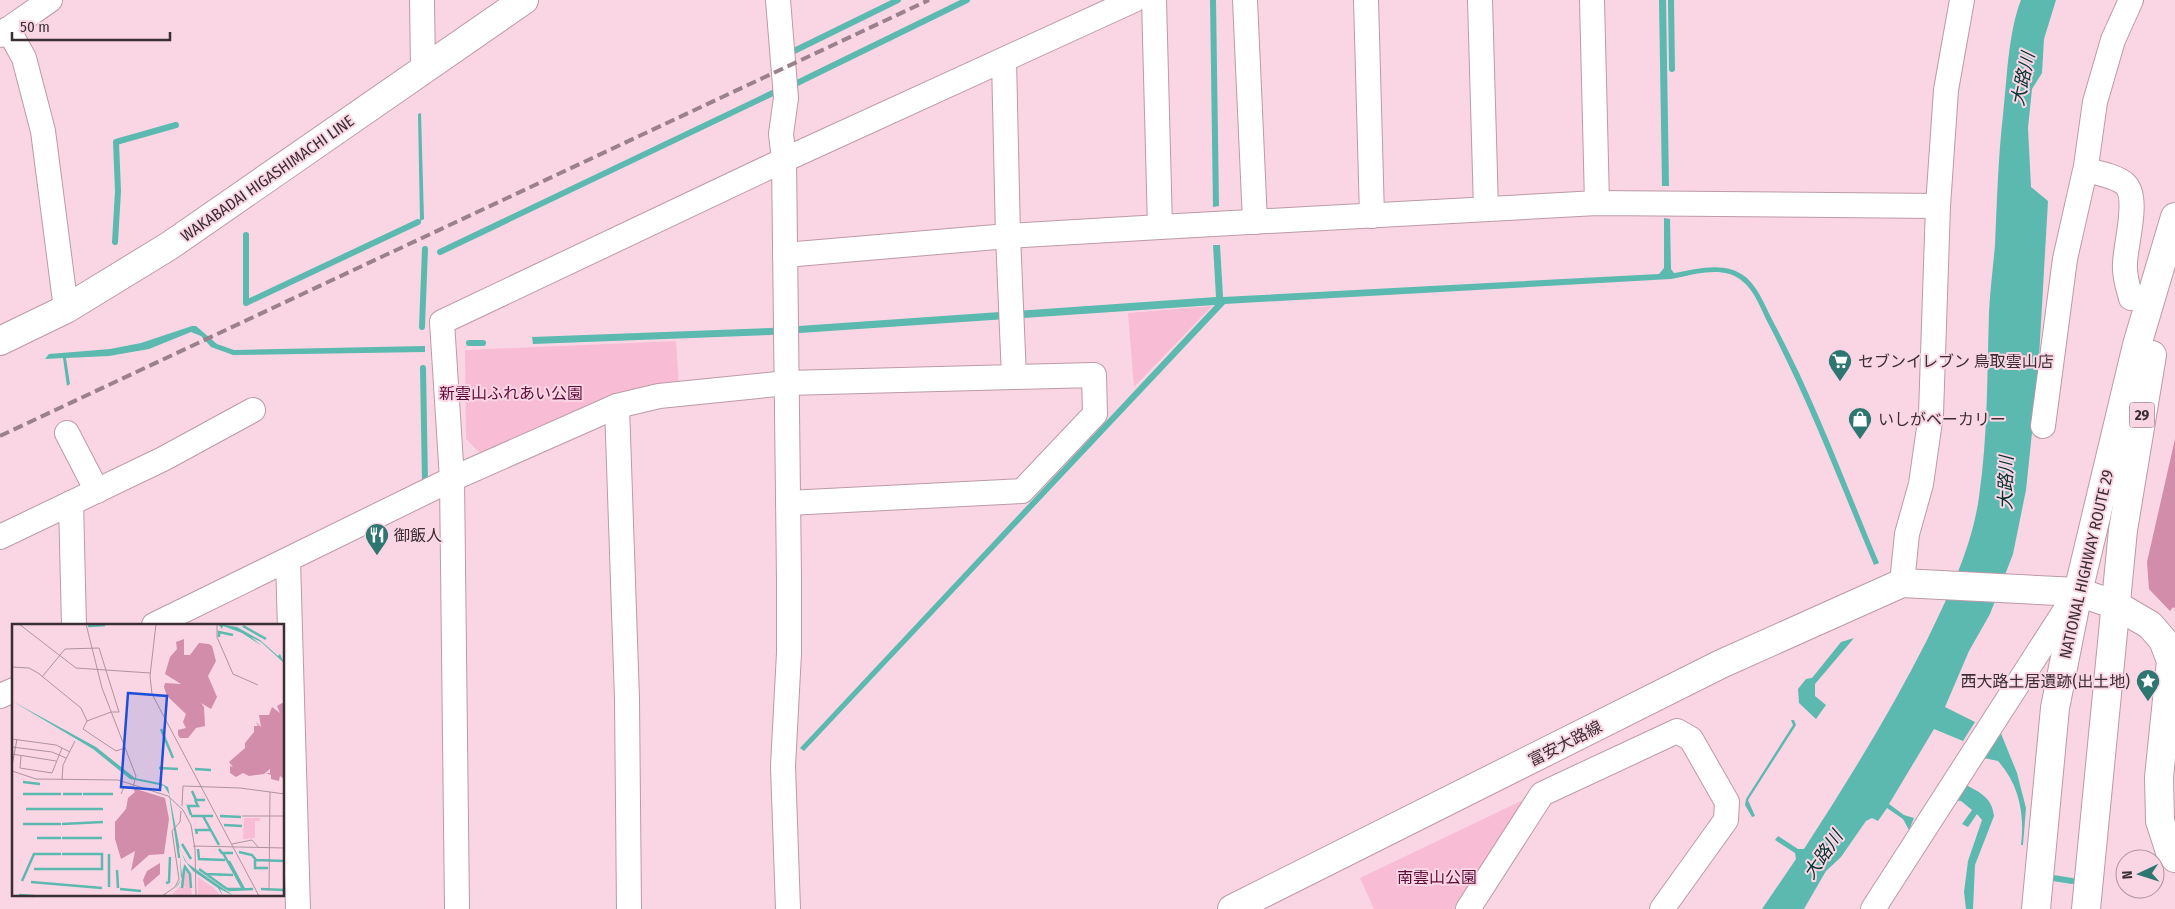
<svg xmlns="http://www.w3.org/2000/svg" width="2175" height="909" viewBox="0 0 2175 909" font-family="'Fira Sans Condensed','Noto Sans JP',sans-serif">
	<rect width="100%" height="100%" fill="#fad6e4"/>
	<g fill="#f8bcd4">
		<polygon points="1212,306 1134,387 1128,313"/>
		<polygon points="676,341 679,386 616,394 483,456 466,439 465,350"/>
		<polygon points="1521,801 1523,805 1454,909 1374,909 1360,878"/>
	</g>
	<polygon fill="#d18da9" points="2175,439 2175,609 2173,607 2170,611 2149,589 2147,562"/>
	<g fill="#5bb9b0">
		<polygon points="1210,0 1216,0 1219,206 1213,207"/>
		<polygon points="1659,0 1666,0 1669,186 1662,186"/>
		<path d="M2021,0H2056L2044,39L2042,73L2032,89L2028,128L2031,187L2048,201L2038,375L2026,490L2013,554L1990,614L1969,651L1945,707L1975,722L1963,741L1934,729L1889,804L1904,815L1914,818L1909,830L1903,819L1887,808L1878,821L1872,818L1866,821L1841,857L1826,871L1804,909H1762L1796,859L1795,853L1775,840L1778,836L1798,849H1804C1848,781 1890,713 1927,640C1949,595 1972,547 1979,497C1988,436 1987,374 1989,313C1990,290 1993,268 1995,245C1997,202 1998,159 2003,115C2007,80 2008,33 2021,0Z"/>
		<polygon points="421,113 424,219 420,221 418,114"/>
		<path d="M1664,218L1670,219L1671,269L1674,273C1698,269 1726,260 1747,278C1760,290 1767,311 1776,327C1816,402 1846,485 1879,563L1874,565C1840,484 1809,402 1769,325C1761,310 1755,290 1741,280C1722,265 1693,275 1671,279L1225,304L804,751L800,748L1215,305L770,335L533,344L532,337L770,328L1216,297L1213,245H1220L1223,297L1659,274L1664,268Z"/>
		<polygon points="192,326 196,326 217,344 234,350 425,346 425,352 233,355 211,347 201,336 191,332 149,349 109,356 66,358 70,384 67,386 63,358 45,359 49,354 110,349 141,343"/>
		<polygon points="1854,638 1815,684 1815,696 1826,705 1816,719 1799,703 1798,689 1806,679 1812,678 1841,642"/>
		<polygon points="1791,720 1794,720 1796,725 1748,800 1755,816 1752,817 1745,805 1746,799 1793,725"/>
		<path d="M2000,731L2017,773L2026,808L2023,845H2021C2025,815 2019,784 1998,761L1984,758Z"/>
		<path d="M1963,783C1978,792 1992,796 1994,816L1975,865L1973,909H1966L1964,892L1968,861L1982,820L1977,814L1968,827L1962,824L1972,810L1961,801L1953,800Z"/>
	</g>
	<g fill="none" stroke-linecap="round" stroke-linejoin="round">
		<g stroke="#5bb9b0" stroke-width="6">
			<polyline points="1671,0 1672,69"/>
			<polyline points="792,52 898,0"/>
			<polyline points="791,86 967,0"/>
			<polyline points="246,235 246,303 418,222"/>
			<polyline points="115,242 118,191 116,142 176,125"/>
			<polyline points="440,252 777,91"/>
			<polyline points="422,327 425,249"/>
			<polyline points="469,343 483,343"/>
			<polyline points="423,368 425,482"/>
			<polyline points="2053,878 2072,881"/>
		</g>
		<g stroke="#bc9aa7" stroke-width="26">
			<g id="minor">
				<polyline points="422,0 423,69"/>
				<polyline points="778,0 786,98 781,134 784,160 789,579 789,653 783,766 788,909"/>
				<polyline points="1154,0 1160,227"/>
				<polyline points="1245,0 1255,222"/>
				<polyline points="1366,0 1372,216"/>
				<polyline points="1480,0 1486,209"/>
				<polyline points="1592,0 1597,203"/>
				<polyline points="8,29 24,58 43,131 66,309"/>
				<polyline points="0,35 50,0"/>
				<path d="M2086,170C2098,173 2116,176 2125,184C2140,198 2125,245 2125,264C2124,276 2128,287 2131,298"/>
				<polyline points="785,255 1008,236 1160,227 1597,203 1938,206"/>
				<polyline points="617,406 627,699 629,909"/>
				<polyline points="2043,426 2065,259 2086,166 2095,102 2113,40 2131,0"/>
				<polyline points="67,433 97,491"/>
				<polyline points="71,503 74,625"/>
				<polyline points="788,503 1022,491 1095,414 1094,375 1014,377"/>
				<polyline points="0,537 163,459 253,410"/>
				<polyline points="288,560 298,909"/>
				<polyline points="1902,583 1907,534 1921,484 1931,414 1938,206 1946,90 1962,0"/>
				<polyline points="154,625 452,479 617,406 659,396 787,383 1014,377 1008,236 1004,60"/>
				<polyline points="0,696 14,690"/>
				<polyline points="457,909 452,479 442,322 784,160 1134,0"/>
				<polyline points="1468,909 1542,794 1677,731 1691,739 1727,802 1726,820 1662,909"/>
				<polyline points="1873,909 2075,595"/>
			</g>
		</g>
		<g stroke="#bc9aa7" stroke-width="30">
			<polyline id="tertiary" points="1232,909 1721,664 1902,583 2078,592 2116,605 2150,625 2163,640 2171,661 2159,777 2160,821 2170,852 2175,858"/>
		</g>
		<g stroke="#bc9aa7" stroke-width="30">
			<polyline id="secondary" points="0,341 66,309 169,246 524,0"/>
		</g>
		<g stroke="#bc9aa7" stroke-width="30">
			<g id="trunk">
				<polyline points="2036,909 2055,708 2078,592 2137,345 2175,217"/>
				<polyline points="2086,909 2123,530 2152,355"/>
			</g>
		</g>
		<use href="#minor" stroke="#fff" stroke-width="24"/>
		<use href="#tertiary" stroke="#fff" stroke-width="28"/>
		<use href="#secondary" stroke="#fff" stroke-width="28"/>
		<use href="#trunk" stroke="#fff" stroke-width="28"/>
		<polyline stroke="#9a818b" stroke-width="4" stroke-dasharray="10 5" stroke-linecap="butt" points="0,436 929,0"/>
	</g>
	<defs>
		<g id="supermarket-pin" transform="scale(1.25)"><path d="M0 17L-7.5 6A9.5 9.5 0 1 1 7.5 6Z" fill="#2e7670" stroke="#fad6e4"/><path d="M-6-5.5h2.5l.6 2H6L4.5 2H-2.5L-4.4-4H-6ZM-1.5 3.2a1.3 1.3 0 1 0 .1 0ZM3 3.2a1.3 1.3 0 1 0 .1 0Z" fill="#fff"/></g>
		<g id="shop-pin" transform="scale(1.25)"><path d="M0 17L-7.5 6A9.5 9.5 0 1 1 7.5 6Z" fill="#2e7670" stroke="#fad6e4"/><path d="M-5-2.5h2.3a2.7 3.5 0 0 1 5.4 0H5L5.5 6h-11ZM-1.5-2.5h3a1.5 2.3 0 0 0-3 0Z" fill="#fff"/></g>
		<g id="restaurant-pin" transform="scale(1.25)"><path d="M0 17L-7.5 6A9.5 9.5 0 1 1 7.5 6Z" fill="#2e7670" stroke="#fad6e4"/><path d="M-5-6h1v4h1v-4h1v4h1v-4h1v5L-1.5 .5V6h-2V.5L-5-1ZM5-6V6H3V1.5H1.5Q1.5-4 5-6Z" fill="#fff"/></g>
		<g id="sight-pin" transform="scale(1.25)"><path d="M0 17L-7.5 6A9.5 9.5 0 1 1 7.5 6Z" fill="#2e7670" stroke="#fad6e4"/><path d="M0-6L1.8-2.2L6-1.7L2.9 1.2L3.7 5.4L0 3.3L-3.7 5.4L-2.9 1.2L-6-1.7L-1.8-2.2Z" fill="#fff"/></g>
	</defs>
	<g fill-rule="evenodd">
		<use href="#supermarket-pin" x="1840" y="361"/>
		<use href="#shop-pin" x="1860" y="419"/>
		<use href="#restaurant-pin" x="377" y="535"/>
		<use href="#sight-pin" x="2148" y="681"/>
	</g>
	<g text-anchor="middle" stroke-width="4" stroke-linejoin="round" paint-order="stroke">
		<rect fill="#fad6e4" stroke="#746068" stroke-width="1" x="2129.5" y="402.5" width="25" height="25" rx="4"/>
		<g font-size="15" font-weight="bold" fill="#3b2e33">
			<text x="2142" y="420">29</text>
		</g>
		<g font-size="16" fill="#3b2e33" stroke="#fad6e4">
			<text transform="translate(267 178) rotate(-35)" y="6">WAKABADAI HIGASHIMACHI LINE</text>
			<text transform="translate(2086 564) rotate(-77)" y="6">NATIONAL HIGHWAY ROUTE 29</text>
			<text transform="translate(1565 743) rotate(-27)" y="6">富安大路線</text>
		</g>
		<g font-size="16" fill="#3b2e33" stroke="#fad6e4" text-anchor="start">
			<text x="1858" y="367">セブンイレブン 鳥取雲山店</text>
			<text x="1878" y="425">いしがベーカリー</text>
			<text x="394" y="541">御飯人</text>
			<text x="2130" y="687" text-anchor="end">西大路土居遺跡(出土地)</text>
		</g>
		<g font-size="16" fill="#5d0b39" stroke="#fad6e4">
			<text x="511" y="399">新雲山ふれあい公園</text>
			<text x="1437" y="883">南雲山公園</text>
		</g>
		<g font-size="18" font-style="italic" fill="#03322f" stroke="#fad6e4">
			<text transform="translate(2023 79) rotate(-78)" y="6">大路川</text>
			<text transform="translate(2006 483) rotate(-89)" y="6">大路川</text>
			<text transform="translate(1823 855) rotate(-55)" y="6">大路川</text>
		</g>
	</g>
	<g transform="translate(12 624)">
		<rect width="272" height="272" fill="#fad6e4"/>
		<path d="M232,194H248V197H243V214L231,215ZM172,239L178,249L180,272H159L167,263L174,264L169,261ZM186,253L202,264L209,272H186Z" fill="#f8bcd4"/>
		<path d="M172,15V31H178L187,19L197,20L200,22L204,37L196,52L205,73L199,85L189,79L192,83L193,102L184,104L176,114H168L166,111V106L174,104L171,98L174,90L155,72L152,63L153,59L169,60L153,50L158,33L165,25L164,18ZM270,79H273L272,155L268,152L267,157L259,155V151L254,149H258V145L252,150L237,152L231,149L224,153L218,149V142L221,143L217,138L233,124V119L242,108V102H246L244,98L249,103L247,91H257L260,83L268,89L265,82ZM121,164L153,174L157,195L152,230L137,231L119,247L123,227L109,235L103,215V198L114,185L116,174L123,168ZM148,239V250L133,263L131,256L135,247Z" fill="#d18da9"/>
		<path d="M206,0L225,3L248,16L266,32L268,30L272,39L249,18L239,13L250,22L230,9L211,2L210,5ZM0,77L84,123L123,154L148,159L156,163L168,226L175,239L222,272L208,265L211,272L206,264L181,247L173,237L167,223V226L168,232L170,252L167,260L163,265L169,255L168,234H166L157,170L152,162L118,155L81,125Z" fill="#5bb9b0"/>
		<path fill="none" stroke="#5bb9b0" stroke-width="2.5" d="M76,2L93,1M231,2L254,15M207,13V8L221,11M149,105L161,134M147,144L166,145M183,145L199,146M11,158L28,160M180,167L184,176H193M11,170H49M51,170H70M71,170H101M14,185H91M179,191L176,182H186L183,176M179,192H201M191,192L207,221M208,192L229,193M11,200H49M50,200L91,198M212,201L230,202M185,210L184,206H198M25,214H49M50,214H90M170,220L179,235M186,225L187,235L213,236M207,225L210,229H221M227,228L240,231L244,236L273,237M211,229L231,265M243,236V244H256M217,237L232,265M22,245H90V230H50M187,245L215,265H229M105,246L106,264M172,246L173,243L178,250L179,264M193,250L221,251M10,257L22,230H49M19,258L90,264M154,259L157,258L158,233M97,263V230M170,264L172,246M108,265L129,267M249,265L273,266M216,266L241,265M7,271L22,272"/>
		<path fill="none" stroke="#ae939d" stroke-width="1" d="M7,0L64,44L138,49M74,0L90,64L124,152L121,163H112L109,170M144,0L138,52L140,70L247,272M205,0V13L221,50L246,61M0,43L17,44L26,49L69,84L75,97M30,53L53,25L87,24L107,88H99L75,97L71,105L104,127L113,124M0,115L44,121L58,128M0,123L40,128L54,134M0,130L44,137M9,132L8,144L40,149L50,124M0,142L5,115M0,147L24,155L106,156L156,172L171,186L179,201L183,225L184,272M50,156L51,141L63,117M170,182L171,162L228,164L273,170M230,192H273M220,220L240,216L247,224M181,222L273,224M257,266L258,168M150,272L163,263L167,255L160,207L168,198L169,187"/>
		<path fill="#1d4ed8" fill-opacity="0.15" stroke="#1d4ed8" stroke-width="2.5" d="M116,69L155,72L148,166L109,163Z"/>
		<rect width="272" height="272" fill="none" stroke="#3b2e33" stroke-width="2.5"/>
	</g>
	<g transform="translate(2140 874) rotate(266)"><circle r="24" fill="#fad6e4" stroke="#ae939d"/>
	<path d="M0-4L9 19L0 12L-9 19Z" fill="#2e7670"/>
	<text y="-8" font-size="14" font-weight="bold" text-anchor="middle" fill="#3b2e33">N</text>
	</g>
	<path d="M12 32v8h158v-8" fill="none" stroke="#3b2e33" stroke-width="2.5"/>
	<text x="20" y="32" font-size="15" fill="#3b2e33" stroke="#fad6e4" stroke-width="4" paint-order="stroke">50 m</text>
</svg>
